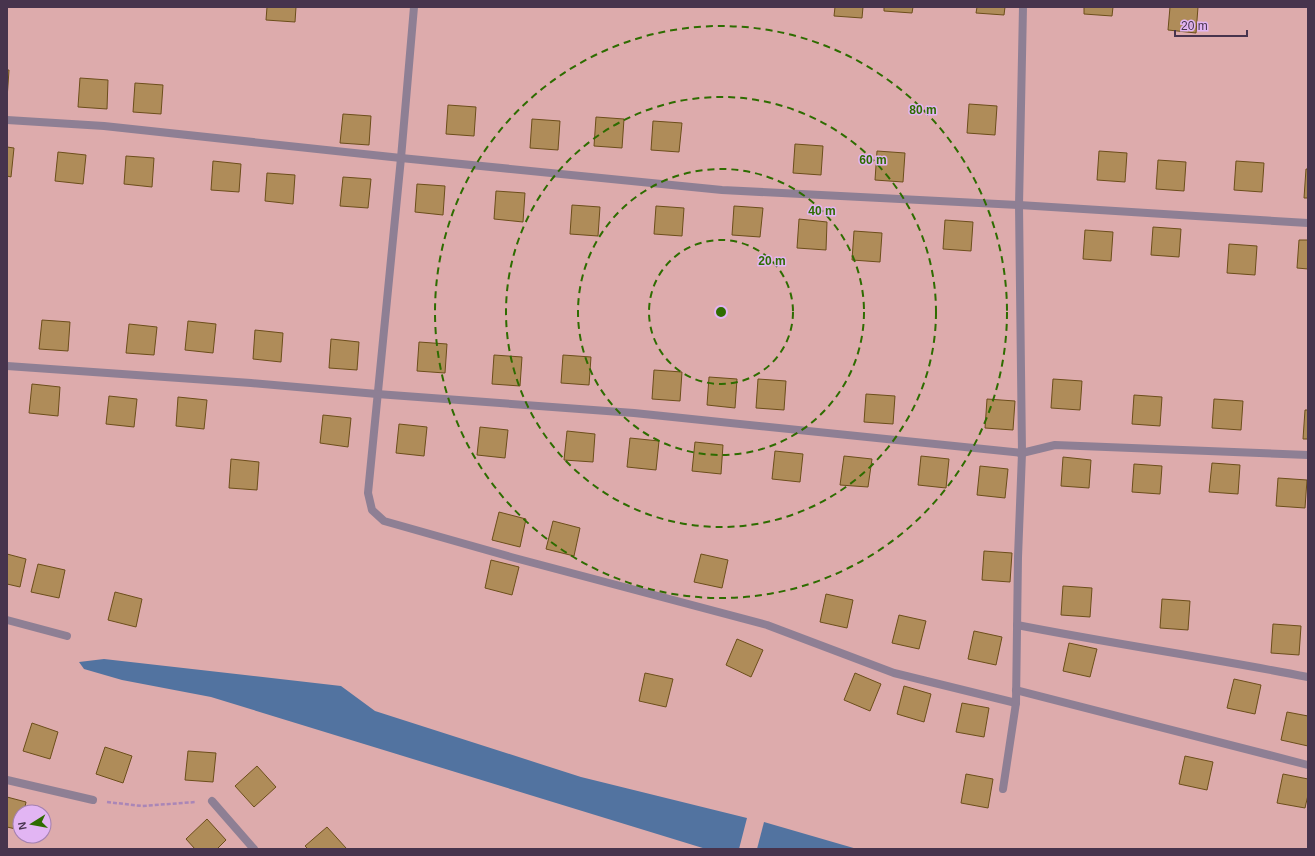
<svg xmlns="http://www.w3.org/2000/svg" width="1315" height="856" viewBox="0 0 1315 856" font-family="Arial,sans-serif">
	<rect width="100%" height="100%" fill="#e2b5f3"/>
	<path fill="#ddabac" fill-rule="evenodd" d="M7,7H1308V849H7ZM20,812H44V836H20Z"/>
	<g fill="#5273a0">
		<polygon points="104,659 341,686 375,711 581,777 747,818 739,849 706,849 211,697 122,680 84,669 79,662"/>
		<polygon points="764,822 857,849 757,849"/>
	</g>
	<g fill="#af8c59" stroke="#6c4e1b">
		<polygon points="267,7 296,7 295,22 266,20"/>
		<polygon points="835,7 863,7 862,18 834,16"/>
		<polygon points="884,7 913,7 912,13 884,11"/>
		<polygon points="977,7 1005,7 1004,15 976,13"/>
		<polygon points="1084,7 1113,7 1112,16 1084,14"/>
		<polygon points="1170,7 1198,7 1196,33 1168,30"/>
		<polygon points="7,70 9,70 7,99"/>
		<polygon points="80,78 108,80 107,109 78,107"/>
		<polygon points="135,83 163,85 161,114 133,112"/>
		<polygon points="969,104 997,106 995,135 967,133"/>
		<polygon points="448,105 476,107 474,136 446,134"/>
		<polygon points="343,114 371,116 369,145 340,143"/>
		<polygon points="596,117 624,119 622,148 594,146"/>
		<polygon points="532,119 560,121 558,150 530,148"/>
		<polygon points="653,121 682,123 679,152 651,150"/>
		<polygon points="795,144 823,146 821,175 793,173"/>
		<polygon points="7,147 14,148 11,177 7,176"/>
		<polygon points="877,151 905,153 903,182 875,180"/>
		<polygon points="1099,151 1127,153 1125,182 1097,180"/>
		<polygon points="58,152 86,155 83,184 55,181"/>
		<polygon points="126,156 154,158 152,187 124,184"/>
		<polygon points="1158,160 1186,162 1184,191 1156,189"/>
		<polygon points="213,161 241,164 239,192 211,190"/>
		<polygon points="1236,161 1264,163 1262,192 1234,190"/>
		<polygon points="1306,169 1308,169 1308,198 1304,198"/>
		<polygon points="267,173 295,175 293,204 265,201"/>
		<polygon points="343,177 371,179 368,208 340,206"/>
		<polygon points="417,184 445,186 443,215 415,212"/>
		<polygon points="496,191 525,193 523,222 494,219"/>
		<polygon points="572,205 600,207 598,236 570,234"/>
		<polygon points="656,206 684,208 682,236 654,234"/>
		<polygon points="734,206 763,208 760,237 732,235"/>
		<polygon points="799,219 827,222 826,250 797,248"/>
		<polygon points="945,220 973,222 971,251 943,249"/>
		<polygon points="1153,227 1181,229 1179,257 1151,255"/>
		<polygon points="1085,230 1113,232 1111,261 1083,259"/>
		<polygon points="854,231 882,233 880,262 852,260"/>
		<polygon points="1299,240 1308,240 1308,269 1297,268"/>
		<polygon points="1229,244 1257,246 1255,275 1227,273"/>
		<polygon points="42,320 70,322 68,351 39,349"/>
		<polygon points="188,321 216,324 213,353 185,350"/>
		<polygon points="129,324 157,327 154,355 126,353"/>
		<polygon points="255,330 283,333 281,362 253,359"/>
		<polygon points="331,339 359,342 357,370 329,368"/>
		<polygon points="419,342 447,344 445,373 417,371"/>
		<polygon points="494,355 522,357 520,386 492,384"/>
		<polygon points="563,355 591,357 589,385 561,383"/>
		<polygon points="654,370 682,372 680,401 652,399"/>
		<polygon points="709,377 737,379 735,408 707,405"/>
		<polygon points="758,379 786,381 784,410 756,408"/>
		<polygon points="1053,379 1082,381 1080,410 1051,408"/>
		<polygon points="32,384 60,387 58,416 29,413"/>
		<polygon points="866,394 895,396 893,424 864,422"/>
		<polygon points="1134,395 1162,397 1160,426 1132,424"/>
		<polygon points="109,396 137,399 134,427 106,424"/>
		<polygon points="178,397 207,400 204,429 176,426"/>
		<polygon points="987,399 1015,401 1013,430 985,428"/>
		<polygon points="1214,399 1243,401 1241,430 1212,428"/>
		<polygon points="1305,410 1308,410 1308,439 1303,439"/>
		<polygon points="323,415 351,418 348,447 320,443"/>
		<polygon points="399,424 427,427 424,456 396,453"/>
		<polygon points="480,427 508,430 505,458 477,455"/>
		<polygon points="567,431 595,434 593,462 564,460"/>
		<polygon points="630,438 659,441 656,470 627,467"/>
		<polygon points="695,442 723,445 721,474 692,471"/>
		<polygon points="775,451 803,454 800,482 772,479"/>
		<polygon points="844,456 872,459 868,487 840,485"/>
		<polygon points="921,456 949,459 946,488 918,485"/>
		<polygon points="1063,457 1091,460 1089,488 1061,486"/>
		<polygon points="231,459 259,462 257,490 229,488"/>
		<polygon points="1212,463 1240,465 1238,494 1209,492"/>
		<polygon points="1134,464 1162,466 1160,494 1132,492"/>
		<polygon points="980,466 1008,469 1005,498 977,495"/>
		<polygon points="1278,478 1307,480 1305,508 1276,506"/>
		<polygon points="499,512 526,519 520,547 492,540"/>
		<polygon points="553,521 580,528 574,556 546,549"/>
		<polygon points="984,551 1012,553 1010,582 982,580"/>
		<polygon points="7,554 26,559 20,587 7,584"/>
		<polygon points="701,554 728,560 722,588 694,582"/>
		<polygon points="491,560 519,567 512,595 485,588"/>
		<polygon points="38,564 65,570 59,598 31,592"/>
		<polygon points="1063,586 1092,588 1090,617 1061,615"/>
		<polygon points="115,592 142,599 136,627 108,620"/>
		<polygon points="826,594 853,600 847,628 820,622"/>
		<polygon points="1162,599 1190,601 1188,630 1160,628"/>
		<polygon points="899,615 926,621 919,649 892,643"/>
		<polygon points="1273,624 1301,626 1299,655 1271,653"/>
		<polygon points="974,631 1002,637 996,665 968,659"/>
		<polygon points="737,639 763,650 751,677 726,665"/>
		<polygon points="1069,643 1097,649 1090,677 1063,671"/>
		<polygon points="645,673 673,679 666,707 639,701"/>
		<polygon points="855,673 881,684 870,711 844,700"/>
		<polygon points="1234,679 1261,685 1255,714 1227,708"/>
		<polygon points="904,686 931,694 924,722 897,714"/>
		<polygon points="962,703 989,708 984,737 956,732"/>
		<polygon points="1287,712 1308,716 1308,746 1281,740"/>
		<polygon points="32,723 58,732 50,759 23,751"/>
		<polygon points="105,747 132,756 123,783 96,774"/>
		<polygon points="188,751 216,753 213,782 185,780"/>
		<polygon points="1185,756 1213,762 1207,790 1179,784"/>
		<polygon points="257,766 276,787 254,807 235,786"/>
		<polygon points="966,774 993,779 988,808 961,803"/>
		<polygon points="1283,774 1308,779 1308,795 1305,808 1277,803"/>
		<polygon points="7,797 26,802 24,812 20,812 20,830 7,827"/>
		<polygon points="207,819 226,840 217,849 195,849 186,839"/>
		<polygon points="327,827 346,848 344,849 308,849 305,846"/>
	</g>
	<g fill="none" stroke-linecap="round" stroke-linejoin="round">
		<polyline stroke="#aa86b7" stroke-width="2.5" stroke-dasharray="4 2" stroke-linecap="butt" points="107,802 142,806 196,802"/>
		<g stroke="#8e7f94" stroke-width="8">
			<polyline points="414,7 401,158 368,493 372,510 384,521 511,557 767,625 894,673 1016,703"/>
			<polyline points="7,120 104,126 401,158 722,190 1019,205 1308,223"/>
			<polyline points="7,366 251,383 377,394 634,413 1022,453 1055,445 1308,455"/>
			<polyline points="7,620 67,636"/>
			<path d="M1017,625C1114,644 1211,658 1308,677"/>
			<polyline points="1016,690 1308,765"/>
			<polyline points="7,780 93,800"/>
			<polyline points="1003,789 1016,703 1018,557 1022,453 1019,205 1023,7"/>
			<polyline points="212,801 254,849"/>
		</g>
	</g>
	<g fill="none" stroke="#2e6c00" stroke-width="2" stroke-dasharray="7 5">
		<circle cx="721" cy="312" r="72"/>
		<circle cx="721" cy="312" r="143"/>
		<circle cx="721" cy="312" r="215"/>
		<circle cx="721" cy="312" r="286"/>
	</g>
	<circle cx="721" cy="312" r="6" fill="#2e6c00" stroke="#e2b5f3" stroke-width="2"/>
	<g font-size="12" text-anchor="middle" font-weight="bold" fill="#2e6c00" stroke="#e2b5f3" stroke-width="3" stroke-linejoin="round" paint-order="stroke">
		<text x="923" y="114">80 m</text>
		<text x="873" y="164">60 m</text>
		<text x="822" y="215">40 m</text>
		<text x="772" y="265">20 m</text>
	</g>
	<rect width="1315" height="856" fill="none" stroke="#47344d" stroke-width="16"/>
	<g transform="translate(32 824) rotate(259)"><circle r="19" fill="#e2b5f3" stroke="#a481b1"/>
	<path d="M0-3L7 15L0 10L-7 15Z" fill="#2e6c00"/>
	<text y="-6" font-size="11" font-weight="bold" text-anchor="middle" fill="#47344d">N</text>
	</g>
	<path d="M1175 30v6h72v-6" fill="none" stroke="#47344d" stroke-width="2"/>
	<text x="1181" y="30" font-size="12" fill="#47344d" stroke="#e2b5f3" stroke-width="3" paint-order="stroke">20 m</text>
</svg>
